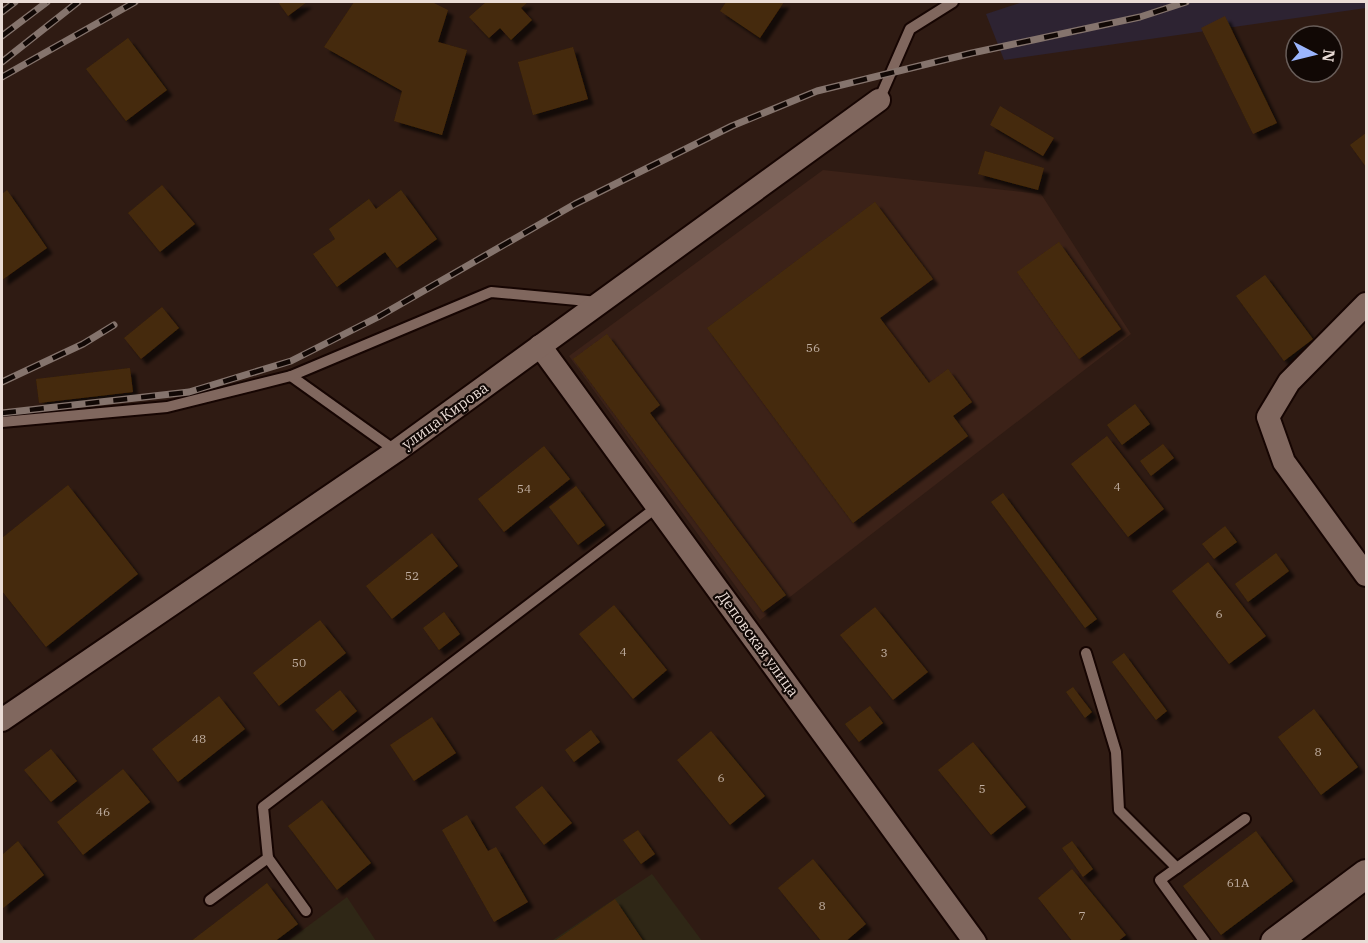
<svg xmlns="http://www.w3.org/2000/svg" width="1368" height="943" viewBox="0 0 1368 943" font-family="'IBM Plex Serif',serif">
	<defs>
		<filter id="shadow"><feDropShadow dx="5.5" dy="5.5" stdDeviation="1.5" flood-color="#0009"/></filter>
	</defs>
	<rect width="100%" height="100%" fill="#2f1b13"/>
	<polygon fill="#3c2218" points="823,170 1041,194 1131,334 760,620 569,356"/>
	<polygon fill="#2d2332" points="1023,2 1366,2 1366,8 1004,60 986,14"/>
	<g fill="#2f2716">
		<polygon points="652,874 702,941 550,942"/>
		<polygon points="347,897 376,941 288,941"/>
	</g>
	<g fill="#452a0a" filter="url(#shadow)">
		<polygon points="278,2 307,2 288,16"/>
		<polygon points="354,2 432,2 448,10 438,42 467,50 442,135 394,121 402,91 324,47"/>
		<polygon points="486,2 528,2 521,8 532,20 511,40 500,28 489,38 469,17"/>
		<polygon points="726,2 784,2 760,38 720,11"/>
		<polygon points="1225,16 1277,123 1253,134 1201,28"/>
		<polygon points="128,38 167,90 126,121 86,69"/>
		<polygon points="573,47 588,99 533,115 518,62"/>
		<polygon points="1000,106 1054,138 1043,156 990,125"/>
		<polygon points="1366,133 1366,167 1350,145"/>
		<polygon points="985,151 1044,168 1038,190 978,174"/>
		<polygon points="162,185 195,224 160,252 128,213"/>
		<polygon points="7,190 47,248 2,280 2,194"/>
		<polygon points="401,190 437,239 397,268 385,252 337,287 313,254 335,239 329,229 369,199 376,209"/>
		<polygon points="875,202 933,279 880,318 929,383 948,369 972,402 953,416 968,436 853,523 707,328"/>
		<polygon points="1059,242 1121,329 1079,359 1017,272"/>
		<polygon points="1265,275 1313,339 1284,361 1236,296"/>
		<polygon points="162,307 179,328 141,359 124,338"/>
		<polygon points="607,334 660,405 650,413 786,595 763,612 573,359"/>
		<polygon points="130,368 133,392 39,403 36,379"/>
		<polygon points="1135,404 1150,424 1122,445 1107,425"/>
		<polygon points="1107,436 1164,509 1128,537 1071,464"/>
		<polygon points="1163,444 1174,458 1151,476 1140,461"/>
		<polygon points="544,446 570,479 504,532 478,499"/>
		<polygon points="68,485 138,574 46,647 2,591 2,538"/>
		<polygon points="576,486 605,525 578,545 549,507"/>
		<polygon points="1003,493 1097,619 1085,628 991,502"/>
		<polygon points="1225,526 1237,542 1214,559 1202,544"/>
		<polygon points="432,533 458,566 392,619 366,586"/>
		<polygon points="1276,553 1289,571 1248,602 1235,584"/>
		<polygon points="1208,562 1266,636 1229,664 1172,591"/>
		<polygon points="614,605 667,670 633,699 579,634"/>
		<polygon points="875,607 928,672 893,700 840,635"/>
		<polygon points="444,612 460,634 439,650 423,628"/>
		<polygon points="320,620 346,653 279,706 253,673"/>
		<polygon points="1124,653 1167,711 1156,720 1112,662"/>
		<polygon points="1073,687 1092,712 1085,718 1066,692"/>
		<polygon points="340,690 357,711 333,731 315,710"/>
		<polygon points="219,696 245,729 178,782 152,749"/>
		<polygon points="870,706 883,723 859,742 845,724"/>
		<polygon points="1314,709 1358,767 1321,795 1278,737"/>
		<polygon points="432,717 456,753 414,781 390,745"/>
		<polygon points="591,730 600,742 574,762 565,750"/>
		<polygon points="711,731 765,796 730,825 677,760"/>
		<polygon points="973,742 1026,807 991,835 938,770"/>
		<polygon points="51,749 77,781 51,802 24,770"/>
		<polygon points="123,769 150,802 83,855 57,822"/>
		<polygon points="542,786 572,823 544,845 515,807"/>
		<polygon points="322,800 371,863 337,890 288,826"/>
		<polygon points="467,815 488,851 496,847 528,902 494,922 442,830"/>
		<polygon points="638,830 655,854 641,864 623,840"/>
		<polygon points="1256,831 1293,881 1221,935 1183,886"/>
		<polygon points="18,841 44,875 2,909 2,855"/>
		<polygon points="1072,841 1093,869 1083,877 1062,848"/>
		<polygon points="813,859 866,924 845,942 822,942 778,888"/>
		<polygon points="1072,869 1126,935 1117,942 1073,942 1038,898"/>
		<polygon points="267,883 298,924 274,942 190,942"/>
		<polygon points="615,899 644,942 553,942"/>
	</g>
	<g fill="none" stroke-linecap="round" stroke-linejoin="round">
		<g stroke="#160502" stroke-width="14">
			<g id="service">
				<polyline points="879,100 910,29 953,2"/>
				<polyline points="291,376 396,451"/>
				<polyline points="2,422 167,407 291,376 491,292 598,302"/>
				<polyline points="1086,653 1116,752 1119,810 1177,868"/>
				<polyline points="268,858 306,911"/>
				<polyline points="210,900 268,858 263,807 657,507"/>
				<polyline points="1205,942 1160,880 1245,819"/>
			</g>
		</g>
		<g stroke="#160502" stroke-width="26">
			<g id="minor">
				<polyline points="1366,304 1289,382 1268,417 1284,462 1366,575"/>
				<polyline points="540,346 975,942"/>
				<polyline points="2,720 396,451 879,100"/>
			</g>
		</g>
		<g stroke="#160502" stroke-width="32">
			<polyline id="tertiary" points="1275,942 1366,874"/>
		</g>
		<use href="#service" stroke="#80675e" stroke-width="10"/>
		<use href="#minor" stroke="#80675e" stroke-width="22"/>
		<use href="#tertiary" stroke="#80675e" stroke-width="28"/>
		<g stroke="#85746d" stroke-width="7">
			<g id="rail">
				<polyline points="2,12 15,2"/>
				<polyline points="2,36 47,2"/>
				<polyline points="2,62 78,2"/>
				<polyline points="2,77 135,2"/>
				<polyline points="2,382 83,344 114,325"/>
				<polyline points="2,413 189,392 291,361 378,317 575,204 732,126 817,91 972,53 1140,17 1186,2"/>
			</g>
		</g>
		<use href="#rail" stroke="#110805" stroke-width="4.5" stroke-dasharray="14" stroke-linecap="butt"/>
	</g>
	<g text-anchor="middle" stroke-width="4.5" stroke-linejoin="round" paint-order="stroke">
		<g font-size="12" fill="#c1b0a3">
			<text x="813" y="352">56</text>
			<text x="1117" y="491">4</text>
			<text x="524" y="493">54</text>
			<text x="412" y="580">52</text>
			<text x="1219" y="618">6</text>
			<text x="623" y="656">4</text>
			<text x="884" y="657">3</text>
			<text x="299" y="667">50</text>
			<text x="199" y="743">48</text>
			<text x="1318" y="756">8</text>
			<text x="721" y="782">6</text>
			<text x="982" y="793">5</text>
			<text x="103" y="816">46</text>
			<text x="1238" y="887">61А</text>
			<text x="822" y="910">8</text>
			<text x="1082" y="920">7</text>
		</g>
		<g font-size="15" fill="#eadcd6" stroke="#110805">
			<text transform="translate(445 416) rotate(-36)" y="5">улица Кирова</text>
			<text transform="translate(758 644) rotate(54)" y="5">Деповская улица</text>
		</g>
	</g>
	<rect width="1368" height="943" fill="none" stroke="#eadcd6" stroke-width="6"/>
	<g transform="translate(1314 54) rotate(97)"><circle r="28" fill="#110805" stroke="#685d59" stroke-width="1.5"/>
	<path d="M0-4.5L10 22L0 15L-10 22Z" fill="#9bb5fd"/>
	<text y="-9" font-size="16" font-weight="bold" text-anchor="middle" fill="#eadcd6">N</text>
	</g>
</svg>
